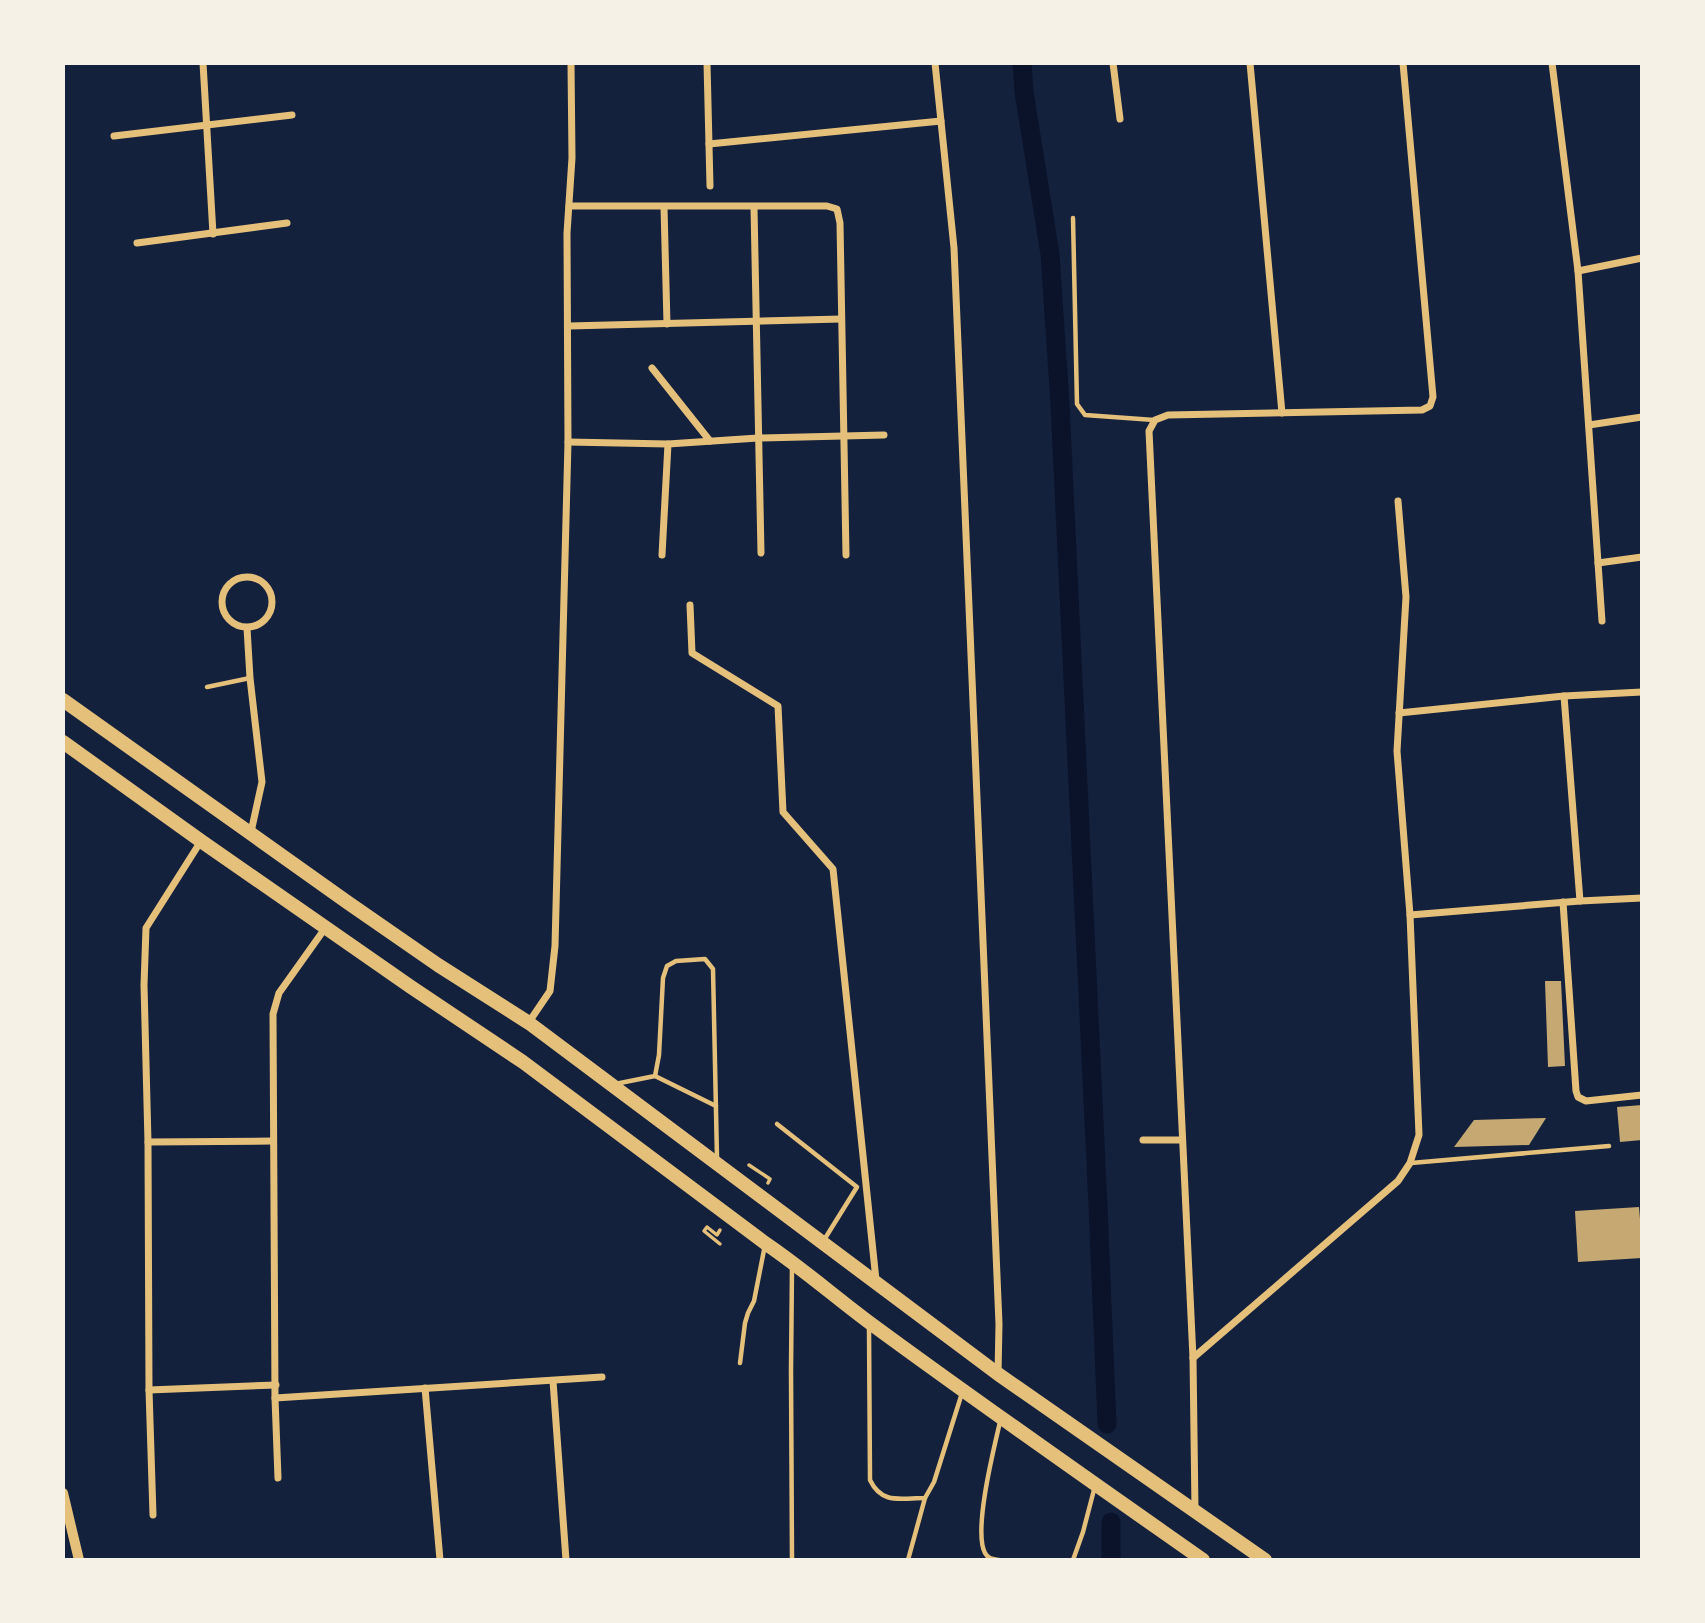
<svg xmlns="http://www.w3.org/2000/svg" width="1705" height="1623" viewBox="0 0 1705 1623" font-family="Mulish,sans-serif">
	<rect width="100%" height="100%" fill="#14213d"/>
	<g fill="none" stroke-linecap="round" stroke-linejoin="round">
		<g stroke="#0b132b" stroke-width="19">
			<polyline points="1022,63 1024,92 1050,254 1060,404 1098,1206 1107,1424"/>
			<polyline points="1111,1522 1111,1560"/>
		</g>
	</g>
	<g fill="#c6a872">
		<polygon points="1545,981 1561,981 1565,1066 1548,1067"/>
		<polygon points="1642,1105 1642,1140 1620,1142 1617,1107"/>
		<polygon points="1546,1118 1529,1145 1454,1147 1474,1120"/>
		<polygon points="1639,1207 1640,1219 1642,1219 1642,1258 1578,1262 1575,1211"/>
	</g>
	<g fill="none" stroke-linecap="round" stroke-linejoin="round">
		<g stroke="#e5c07b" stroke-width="3.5">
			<polyline points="749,1165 770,1179 768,1183"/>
			<polyline points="720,1244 704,1231 707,1227 717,1235 720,1230"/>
		</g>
		<g stroke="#e5c07b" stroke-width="4.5">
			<polyline points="1073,218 1077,404 1085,415 1154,420"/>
			<polyline points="207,687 250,678"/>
			<polyline points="655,1076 716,1106"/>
			<polyline points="615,1084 655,1076 659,1055 663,978 667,966 676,961 705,959 713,969 717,1158"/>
			<polyline points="777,1124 857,1187 824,1240"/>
			<polyline points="1411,1163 1609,1146"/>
			<polyline points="792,1266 791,1371 792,1560"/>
			<path d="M869,1328L870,1480C882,1505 901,1498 925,1498L934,1482L962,1393"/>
			<polyline points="740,1363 745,1323 748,1313 754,1301 765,1245"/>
			<polyline points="908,1560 925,1498"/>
			<path d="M999,1560C993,1559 988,1559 985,1553C973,1531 994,1448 1000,1422"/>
			<polyline points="1073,1560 1083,1532 1095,1486"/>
		</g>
		<g stroke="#e5c07b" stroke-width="7">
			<polyline points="203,63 213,234"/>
			<polyline points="707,63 710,186"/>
			<polyline points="935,63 954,248 999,1324 998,1374"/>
			<polyline points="1113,63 1120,119"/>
			<polyline points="1250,63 1282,413"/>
			<polyline points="1552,63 1578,271 1602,621"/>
			<polyline points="114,136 292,115"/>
			<polyline points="709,144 941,121"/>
			<polyline points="569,206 827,206 837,209 840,223 846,555"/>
			<polyline points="664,207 667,324"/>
			<polyline points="754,208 761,553"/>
			<polyline points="137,243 287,223"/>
			<polyline points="1578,271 1642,258"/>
			<polyline points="569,326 841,319"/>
			<polyline points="652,368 710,441"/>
			<polyline points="1589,425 1642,417"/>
			<polyline points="568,442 668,444 758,438 884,435"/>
			<polyline points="662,555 668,444"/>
			<polyline points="1598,563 1642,557"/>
			<circle cx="247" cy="602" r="25"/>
			<polyline points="690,605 692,653 778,706 783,812 833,869 876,1280"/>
			<polyline points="247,628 250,678 262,782 251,832"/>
			<polyline points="1564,696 1580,901"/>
			<polyline points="1399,713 1564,696 1642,692"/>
			<polyline points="1563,902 1576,1091 1578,1097 1586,1101 1642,1095"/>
			<polyline points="1410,915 1580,901 1642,898"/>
			<polyline points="529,1022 550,991 555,946 568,442 567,233 572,158 571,63"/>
			<polyline points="1143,1140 1182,1140"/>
			<polyline points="148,1142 273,1141"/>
			<polyline points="1193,1358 1398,1181 1410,1163 1419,1135 1410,915 1397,751 1406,597 1398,501"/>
			<polyline points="553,1381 566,1560"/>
			<polyline points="425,1388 440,1560"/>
			<polyline points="149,1390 276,1385"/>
			<polyline points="275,1398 602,1377"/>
			<polyline points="278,1478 275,1398 273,1014 279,993 326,927"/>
			<polyline points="1195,1510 1193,1358 1149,431 1155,420 1168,415 1422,410 1430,406 1433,397 1403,63"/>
			<polyline points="153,1515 149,1390 148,1142 144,985 146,928 201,841"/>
		</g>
		<polyline stroke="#e5c07b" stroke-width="10" points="63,1493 79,1560"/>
		<g stroke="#e5c07b" stroke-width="14">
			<polyline points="63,700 347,902 438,965 529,1023 998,1374 1265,1560"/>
			<path d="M63,742L201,841L411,987L523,1062L765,1243C802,1268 835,1297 870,1323C980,1404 1092,1482 1203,1560"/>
		</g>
	</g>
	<rect width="1705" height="1623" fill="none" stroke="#f6f1e7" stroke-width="130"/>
</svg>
